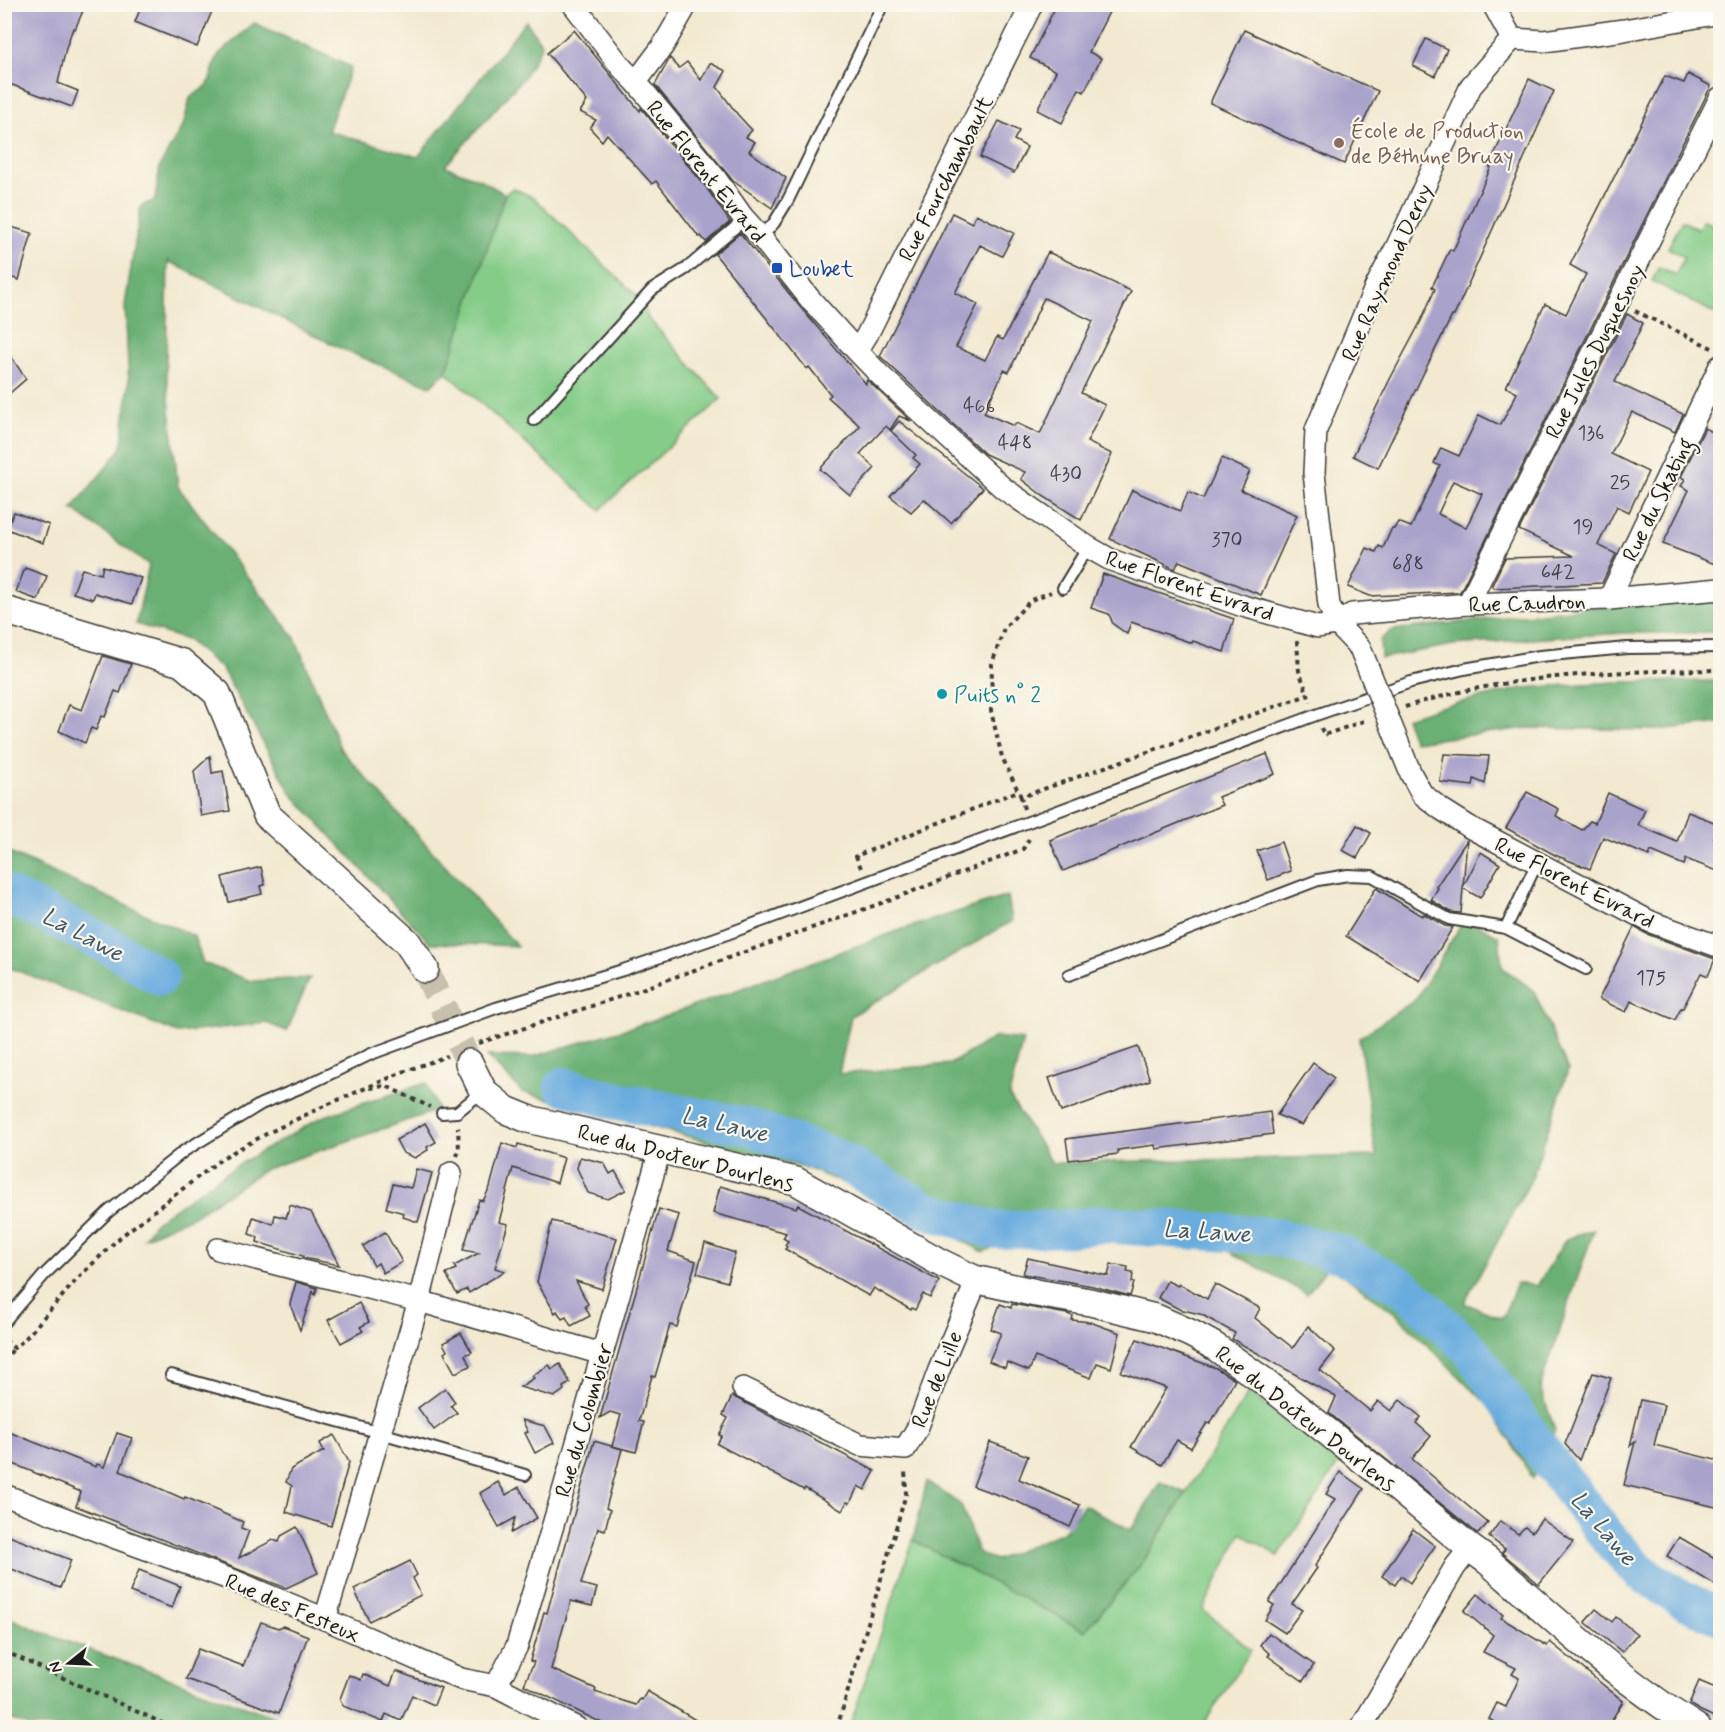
<svg xmlns="http://www.w3.org/2000/svg" width="1725" height="1732" viewBox="0 0 1725 1732" font-family="Mynerve,sans-serif">
	<rect width="100%" height="100%" fill="#fbf7ec"/>
	<filter id="ink" filterUnits="userSpaceOnUse"><feTurbulence type="fractalNoise" baseFrequency=".0167" numOctaves="2"/><feDisplacementMap in="SourceGraphic" scale="12" xChannelSelector="R" yChannelSelector="G"/><feConvolveMatrix kernelMatrix="1 2 1 2 8 2 1 2 1" color-interpolation-filters="sRGB"/></filter>
	<filter id="wash" filterUnits="userSpaceOnUse"><feTurbulence type="fractalNoise" baseFrequency=".008" numOctaves="4" result="noise"/><feDisplacementMap in="SourceGraphic" scale="24" xChannelSelector="R" yChannelSelector="G"/><feGaussianBlur stdDeviation="1.35" result="paint"/><feColorMatrix in="noise" values="0 0 0 0 0 0 0 0 0 0 0 0 0 0 0 0 0 1.4 0 .05"/><feComposite in="paint" operator="in"/></filter>
	<g filter="url(#wash)">
		<rect width="100%" height="100%" fill="#f2e9d0"/>
		<g fill="#84cc88" stroke="#507452" stroke-width="1.5">
			<polygon points="513,188 534,198 642,301 648,318 721,399 600,510 446,372 505,194"/>
			<polygon points="1703,220 1720,229 1720,288 1718,294 1720,296 1720,316 1652,281 1659,267 1676,275 1684,257 1668,248 1682,221 1698,229"/>
			<polygon points="1249,1392 1339,1463 1278,1556 1241,1533 1203,1610 1251,1650 1202,1727 849,1728 913,1540 1085,1631 1143,1562"/>
		</g>
		<g fill="#6bb074" stroke="#446648" stroke-width="1.5">
			<polygon points="526,21 542,45 524,77 445,166 481,180 505,194 446,372 430,386 342,349 168,261 166,370 178,487 295,638 341,750 517,946 430,943 291,793 222,669 187,640 136,624 149,565 72,509 121,449 129,385 125,305 141,206 155,200 160,166 184,123 190,98 208,85 218,55 254,23 351,67 328,131 418,157"/>
			<polygon points="1720,599 1720,631 1695,633 1625,633 1558,637 1453,645 1381,658 1380,640 1393,630 1603,606"/>
			<polygon points="1720,681 1720,723 1656,730 1527,728 1414,742 1405,718 1440,707 1523,688 1615,682"/>
			<polygon points="5,851 194,936 203,963 251,981 310,978 287,1031 266,1023 178,1033 5,966"/>
			<polygon points="1008,896 1012,921 851,1016 839,1074 950,1064 995,1037 1023,1040 1009,1096 1052,1163 1376,1156 1359,1038 1416,999 1465,918 1499,936 1502,967 1534,991 1568,1070 1532,1178 1464,1303 1502,1318 1517,1283 1537,1286 1566,1239 1594,1230 1540,1387 1555,1430 1533,1479 1489,1406 1395,1313 1329,1265 1307,1294 1218,1245 1083,1208 983,1252 894,1204 809,1169 522,1092 487,1056 532,1057 655,1020 903,929"/>
			<polygon points="426,1083 438,1110 266,1169 193,1216 144,1238 156,1221 236,1166 322,1117"/>
			<polygon points="927,1481 961,1505 979,1554 996,1560 1063,1532 1084,1505 1131,1530 1160,1482 1186,1493 1143,1562 1085,1631 913,1540"/>
			<polygon points="5,1616 49,1635 303,1727 31,1727 5,1717"/>
		</g>
		<g fill="none" stroke-linecap="round" stroke-linejoin="round">
			<g stroke="#69acde" stroke-width="38">
				<polyline points="4,893 112,947 160,977"/>
				<polyline points="563,1086 612,1100 749,1127 837,1158 926,1210 994,1230 1072,1228 1101,1224 1272,1236 1341,1254 1403,1287 1470,1349 1536,1443 1605,1534 1640,1572 1686,1601 1720,1616"/>
			</g>
		</g>
		<g id="blocks">
			<g fill="#a9a2cb" fill-rule="evenodd">
				<polygon points="4,4 86,4 75,29 73,28 66,48 58,83 78,91 72,107 4,82"/>
				<polygon points="142,4 215,4 197,47 135,22"/>
				<polygon points="1057,4 1113,4 1089,52 1101,58 1084,92 1079,89 1062,123 1037,110 1056,71 1030,58"/>
				<polygon points="574,30 640,111 641,108 706,187 730,222 706,242 701,236 699,237 656,181 652,184 607,134 602,141 590,128 596,120 580,112 587,101 547,53"/>
				<polygon points="1244,30 1378,91 1344,164 1210,103"/>
				<polygon points="1426,39 1447,49 1435,76 1413,66"/>
				<polygon points="670,58 679,68 687,62 701,80 710,63 726,71 717,87 738,115 752,130 746,137 755,142 749,151 786,178 772,208 733,181 655,85"/>
				<path d="M1688,74L1711,86L1460,592L1370,596L1348,587L1367,548L1376,552L1379,546L1383,548L1392,528L1394,529L1398,522L1411,527L1440,466L1434,463L1441,448L1459,456L1479,415L1500,425L1502,422L1517,393L1506,387L1545,304L1566,314L1586,274L1570,265L1665,76L1684,83ZM1453,481L1482,494L1466,528L1438,514Z"/>
				<polygon points="1529,79 1554,91 1454,316 1452,316 1427,366 1378,468 1353,456 1390,379 1421,321 1435,289 1432,287 1450,249 1453,251 1491,167 1489,166"/>
				<polygon points="999,121 1019,131 1014,140 1027,147 1014,173 980,157"/>
				<path d="M952,213L972,223L976,214L1014,233L1002,256L980,245L955,293L978,304L956,347L985,360L997,337L1003,340L1048,252L1131,291L1081,393L1105,405L1087,442L1112,454L1081,520L1043,496L1021,479L1025,472L985,454L880,356ZM1044,298L1093,321L1040,434L1016,423L1014,426L984,413L1004,370L1009,372Z"/>
				<polygon points="4,225 32,233 19,280 4,275"/>
				<polygon points="740,233 800,307 866,384 867,380 911,421 899,416 890,430 886,426 860,454 875,468 850,495 820,469 860,426 828,397 831,395 809,367 807,369 715,254"/>
				<polygon points="1627,314 1643,323 1615,382 1683,414 1675,432 1632,412 1611,454 1648,472 1629,512 1617,506 1598,545 1616,554 1602,583 1494,588 1492,585 1505,558 1574,556 1519,530"/>
				<polygon points="4,346 26,379 4,398"/>
				<polygon points="899,421 983,488 951,523 924,499 911,512 890,496 920,464 913,458 916,455 891,431"/>
				<polygon points="1705,428 1720,436 1720,566 1663,544 1689,490 1681,486 1685,479 1681,477"/>
				<polygon points="1222,458 1250,471 1241,490 1297,515 1261,595 1179,561 1175,569 1173,568 1110,539 1132,490 1180,511 1188,492 1203,499"/>
				<polygon points="14,512 49,525 43,543 7,529"/>
				<polygon points="103,566 141,578 132,604 95,593 93,599 73,593 82,569 101,574"/>
				<polygon points="25,568 47,576 38,600 16,592"/>
				<polygon points="1103,574 1234,619 1224,652 1193,641 1192,643 1131,622 1127,634 1113,624 1109,614 1091,608"/>
				<polygon points="103,656 131,664 120,693 115,691 105,717 101,716 96,730 91,728 85,743 59,731 69,705 82,710"/>
				<polygon points="1267,754 1275,774 1218,797 1222,805 1063,871 1050,840"/>
				<polygon points="1444,754 1489,756 1485,784 1474,779 1473,786 1440,782"/>
				<polygon points="210,756 212,773 223,771 230,811 201,816 194,771"/>
				<polygon points="1527,792 1559,809 1556,816 1582,830 1590,821 1595,823 1608,793 1645,810 1638,825 1677,842 1688,812 1719,824 1714,838 1720,839 1720,872 1686,859 1684,865 1651,851 1649,856 1603,837 1590,869 1555,855 1506,828"/>
				<polygon points="1357,825 1371,833 1357,858 1342,850"/>
				<polygon points="1467,840 1463,887 1481,852 1500,864 1480,898 1463,888 1461,913 1451,912 1431,900 1438,888 1436,887"/>
				<polygon points="1281,842 1291,871 1268,880 1257,851"/>
				<polygon points="261,867 265,885 260,886 262,894 229,902 222,877"/>
				<polygon points="1376,888 1422,916 1424,914 1445,926 1453,927 1420,981 1346,936"/>
				<polygon points="1634,927 1647,934 1715,959 1708,976 1701,973 1683,1008 1681,1008 1675,1020 1631,1001 1626,1012 1599,999"/>
				<polygon points="1138,1047 1150,1080 1061,1112 1049,1078"/>
				<polygon points="1313,1063 1334,1078 1302,1125 1277,1115"/>
				<polygon points="1270,1112 1273,1134 1156,1149 1155,1145 1118,1150 1118,1154 1069,1160 1066,1139"/>
				<polygon points="425,1123 436,1142 427,1147 428,1150 415,1158 403,1153 396,1140"/>
				<polygon points="502,1143 517,1148 518,1144 564,1158 557,1183 513,1168 499,1222 508,1224 495,1268 505,1271 469,1293 467,1289 457,1294 446,1274 456,1269 454,1266 479,1253 463,1250 479,1200 483,1201 490,1187"/>
				<polygon points="580,1157 604,1163 610,1174 615,1171 626,1190 608,1199 588,1193 577,1168"/>
				<polygon points="416,1169 432,1173 418,1222 403,1217 404,1213 386,1208 393,1184 411,1188"/>
				<polygon points="720,1186 796,1208 798,1205 939,1281 930,1298 923,1294 915,1310 912,1308 911,1310 874,1288 869,1296 785,1249 787,1247 785,1245 788,1241 783,1238 786,1233 713,1213"/>
				<polygon points="290,1205 311,1212 339,1265 303,1258 303,1256 257,1242 258,1237 249,1234 253,1217 273,1224 275,1215 286,1218"/>
				<polygon points="659,1209 679,1215 668,1251 696,1261 677,1327 670,1325 655,1377 652,1376 639,1421 644,1422 636,1452 612,1446 621,1415 610,1412 600,1418"/>
				<polygon points="552,1221 617,1238 602,1289 576,1281 588,1304 585,1306 590,1316 571,1326 566,1317 562,1319 557,1311 555,1313 537,1282"/>
				<polygon points="385,1232 402,1262 383,1273 378,1263 374,1266 363,1246"/>
				<polygon points="705,1243 735,1253 727,1282 697,1273"/>
				<polygon points="1028,1258 1108,1276 1111,1264 1128,1267 1127,1272 1133,1273 1132,1282 1134,1283 1130,1296 1093,1286 1023,1274"/>
				<polygon points="1167,1281 1178,1286 1179,1284 1207,1299 1215,1284 1260,1308 1255,1318 1293,1348 1308,1326 1335,1351 1320,1370 1370,1411 1378,1401 1391,1411 1400,1400 1421,1417 1416,1423 1431,1436 1412,1459 1488,1523 1478,1534 1329,1413 1336,1397 1232,1339 1235,1333 1204,1316 1204,1315 1179,1309 1158,1298"/>
				<polygon points="296,1282 317,1288 315,1295 313,1291 300,1330 290,1304"/>
				<polygon points="359,1303 369,1322 360,1327 363,1331 341,1343 328,1320"/>
				<polygon points="1000,1304 1011,1308 1012,1304 1067,1314 1073,1316 1072,1320 1090,1322 1120,1333 1111,1368 1097,1363 1091,1378 1035,1357 1029,1371 1007,1362 1005,1368 989,1361 1001,1333 991,1329"/>
				<polygon points="461,1333 472,1352 465,1355 470,1366 455,1373 444,1353 447,1351 443,1343"/>
				<polygon points="1137,1339 1216,1368 1235,1380 1210,1424 1207,1423 1191,1448 1177,1440 1162,1465 1131,1447 1166,1388 1121,1372"/>
				<polygon points="560,1364 570,1383 563,1387 564,1390 554,1397 520,1387 534,1378 532,1376 549,1365 552,1369"/>
				<polygon points="1593,1373 1611,1378 1579,1460 1565,1444"/>
				<polygon points="445,1388 455,1402 451,1406 457,1413 434,1430 418,1408"/>
				<polygon points="732,1396 875,1471 865,1490 858,1486 850,1503 847,1502 842,1511 805,1488 804,1490 717,1444 722,1436 719,1435 728,1418 723,1415"/>
				<polygon points="1641,1400 1664,1405 1654,1445 1720,1461 1720,1508 1624,1485 1635,1442 1630,1446"/>
				<polygon points="522,1420 545,1426 554,1443 535,1453 525,1433 528,1432"/>
				<polygon points="4,1430 96,1467 97,1464 104,1467 117,1433 132,1438 120,1471 184,1499 185,1497 243,1522 241,1528 249,1531 239,1558 273,1540 279,1542 281,1536 297,1527 318,1573 286,1588 76,1506 81,1492 4,1460"/>
				<polygon points="334,1435 349,1462 331,1526 286,1512 292,1486 286,1482 291,1469 324,1451 320,1443"/>
				<polygon points="594,1441 622,1449 606,1508 610,1510 605,1530 598,1528 581,1584 597,1588 592,1606 571,1601 551,1669 596,1689 595,1692 636,1705 640,1699 642,1700 647,1691 709,1728 612,1728 524,1685 534,1662 530,1661 544,1612 547,1613"/>
				<polygon points="990,1442 1028,1456 1019,1479 1080,1505 1070,1527 1018,1502 973,1486"/>
				<polygon points="1340,1472 1364,1489 1315,1566 1317,1568 1292,1604 1302,1610 1285,1633 1265,1620 1274,1605 1269,1602 1335,1499 1326,1494"/>
				<polygon points="498,1482 506,1495 519,1487 537,1518 511,1533 515,1518 499,1527 480,1493"/>
				<polygon points="1542,1519 1573,1542 1539,1584 1502,1553 1505,1549 1489,1537 1500,1521 1518,1534 1525,1527 1532,1532"/>
				<polygon points="1413,1529 1435,1546 1410,1583 1401,1576 1395,1585 1382,1576"/>
				<polygon points="4,1534 71,1560 60,1588 4,1566"/>
				<polygon points="1679,1537 1720,1561 1720,1588 1667,1556"/>
				<polygon points="410,1561 417,1575 413,1578 421,1595 369,1621 354,1589"/>
				<polygon points="139,1570 180,1586 172,1608 130,1592"/>
				<polygon points="1478,1594 1503,1615 1501,1618 1547,1646 1550,1642 1623,1701 1607,1728 1504,1728 1489,1719 1497,1703 1506,1707 1519,1678 1512,1674 1516,1668 1483,1652 1493,1635 1464,1611"/>
				<polygon points="1596,1609 1612,1622 1616,1617 1637,1634 1622,1652 1585,1622"/>
				<polygon points="261,1622 278,1628 283,1626 308,1636 279,1713 186,1679 198,1649 243,1666"/>
				<polygon points="1269,1633 1314,1665 1303,1681 1268,1656 1270,1654 1260,1645"/>
				<polygon points="396,1671 441,1688 434,1705 412,1695 401,1721 386,1714 383,1722 343,1706 340,1699 349,1675 361,1680 363,1674 390,1686"/>
				<polygon points="1699,1681 1720,1690 1720,1720 1699,1710 1689,1704"/>
			</g>
		</g>
	</g>
	<g filter="url(#ink)">
		<use href="#blocks" fill-opacity="0" stroke="#3c3b37" stroke-width="1.5"/>
		<g fill="none" stroke-linecap="round" stroke-linejoin="round">
			<polyline stroke="#c7c0ac" stroke-width="27" stroke-dasharray="27 14" stroke-linecap="butt" points="425,969 469,1063"/>
			<g stroke="#3c3b37" stroke-width="14">
				<g id="service">
					<polyline points="761,237 774,223 788,200 883,4"/>
					<polyline points="534,420 652,290 687,268 738,225 742,216"/>
					<polyline points="1063,588 1088,547"/>
					<polyline points="1537,863 1506,928 1586,969"/>
					<polyline points="1069,975 1318,880 1348,875 1372,876 1449,919 1506,928"/>
					<polyline points="442,1113 457,1112 482,1092"/>
					<polyline points="4,1322 44,1275 108,1212 184,1151 261,1104 307,1085 371,1054 496,1008 623,970 727,934 1316,715 1411,682 1464,669 1540,656 1627,648 1720,647"/>
					<polyline points="171,1375 381,1433 525,1475"/>
				</g>
			</g>
			<g stroke="#3c3b37" stroke-width="24">
				<g id="minor">
					<polyline points="573,4 622,68 636,82 716,179 742,216 761,237 810,299 857,351 881,376 1003,488 1088,547 1111,560 1243,606 1318,627 1337,624 1352,614 1468,604 1609,599 1720,589"/>
					<polyline points="1493,4 1512,39"/>
					<polyline points="1512,39 1544,41 1624,30 1720,13"/>
					<polyline points="636,82 663,46 687,4"/>
					<polyline points="857,351 867,335 1032,4"/>
					<polyline points="1609,599 1720,366"/>
					<polyline points="1468,604 1720,98"/>
					<polyline points="1360,648 1337,624 1329,605 1314,473 1316,430 1375,288 1397,246 1471,86 1512,39"/>
					<polyline points="1397,740 1411,774 1422,794 1441,809 1471,828 1651,922 1720,947"/>
					<polyline points="218,1249 419,1301 602,1354"/>
					<polyline points="743,1388 860,1445 905,1449 917,1429 939,1370 972,1292 974,1279"/>
					<polyline points="4,1495 116,1538 232,1580 325,1619 461,1679 496,1686 577,1728"/>
					<polyline points="325,1619 419,1301 451,1173"/>
					<polyline points="496,1686 517,1646 564,1488 660,1150"/>
					<polyline points="1361,1728 1455,1567 1470,1548"/>
				</g>
			</g>
			<g stroke="#3c3b37" stroke-width="30">
				<g id="tertiary">
					<polyline points="4,610 182,663 217,693 267,815 407,942 425,969"/>
					<path d="M469,1063L483,1091L506,1110L528,1119L796,1181L941,1263L974,1279L1036,1293L1090,1302L1156,1318L1192,1334L1214,1346L1265,1382L1387,1479L1470,1548L1488,1561C1555,1620 1621,1681 1697,1728"/>
				</g>
			</g>
			<g stroke="#3c3b37" stroke-width="4" stroke-dasharray="4.5 4.5" stroke-linecap="butt">
				<polyline points="1635,311 1712,348"/>
				<polyline points="1297,641 1299,671 1308,695"/>
				<path d="M1405,707C1506,674 1615,671 1720,670"/>
				<polyline points="1321,728 1324,735 1367,720"/>
				<polyline points="1021,797 1002,757 991,711 992,664 1004,628 1031,600 1051,592"/>
				<polyline points="1024,809 1021,797 1308,695 1310,702"/>
				<polyline points="861,868 856,856 1018,791"/>
				<polyline points="479,1043 622,996 890,900 1023,849 1029,839"/>
				<polyline points="370,1088 386,1086 430,1107"/>
				<polyline points="457,1156 459,1150 458,1127"/>
				<polyline points="5,1340 14,1348 24,1340 78,1278 119,1238 224,1157 268,1133 322,1107 403,1072 447,1056"/>
				<polyline points="4,1361 14,1348"/>
				<polyline points="4,1651 173,1728"/>
				<polyline points="837,1728 906,1494 905,1468"/>
			</g>
			<use href="#service" stroke="#fff" stroke-width="10"/>
			<use href="#minor" stroke="#fff" stroke-width="21"/>
			<use href="#tertiary" stroke="#fff" stroke-width="27"/>
			<g stroke="#3c3b37" stroke-width="24" stroke-linecap="butt">
				<polyline id="minor-bridge" points="1360,648 1397,740"/>
			</g>
			<use href="#minor-bridge" stroke="#fff" stroke-width="21"/>
		</g>
	</g>
	<circle fill="#8d6e63" stroke="#fbf7ec" stroke-width="2" cx="1339" cy="143" r="6"/>
	<rect fill="#1a4fb4" stroke="#fbf7ec" stroke-width="2" x="771" y="262" width="12" height="12" rx="3"/>
	<circle fill="#0f9aa8" stroke="#fbf7ec" stroke-width="2" cx="942" cy="694" r="6"/>
	<g text-anchor="middle" stroke-width="4.5" stroke-linejoin="round" paint-order="stroke">
		<g font-size="20" fill="#3f3e48">
			<text x="979" y="412">466</text>
			<text x="1591" y="439">136</text>
			<text x="1015" y="449">448</text>
			<text x="1066" y="480">430</text>
			<text x="1620" y="489">25</text>
			<text x="1583" y="533">19</text>
			<text x="1227" y="546">370</text>
			<text x="1408" y="570">688</text>
			<text x="1558" y="578">642</text>
			<text x="1651" y="984">175</text>
		</g>
		<g font-size="22" fill="#785e54" stroke="#fbf7ec" text-anchor="start">
			<text x="1351" y="138">École de Production<tspan x="1351" dy="25">de Béthune Bruay</tspan></text>
		</g>
		<g font-size="22" fill="#1c1c1c" stroke="#fbf7ec">
			<text transform="translate(707 171) rotate(51)" y="8">Rue Florent Evrard</text>
			<text transform="translate(945 178) rotate(-63)" y="8">Rue Fourchambault</text>
			<text transform="translate(1386 272) rotate(-66)" y="8">Rue Raymond Deruy</text>
			<text transform="translate(1594 351) rotate(-63)" y="8">Rue Jules Duquesnoy</text>
			<text transform="translate(1657 499) rotate(-64)" y="8">Rue du Skating</text>
			<text transform="translate(1190 585) rotate(19)" y="8">Rue Florent Evrard</text>
			<text transform="translate(1527 602) rotate(-2)" y="8">Rue Caudron</text>
			<text transform="translate(1575 882) rotate(27)" y="8">Rue Florent Evrard</text>
			<text transform="translate(686 1157) rotate(14)" y="8">Rue du Docteur Dourlens</text>
			<text transform="translate(936 1379) rotate(-68)" y="8">Rue de Lille</text>
			<text transform="translate(1306 1418) rotate(38)" y="8">Rue du Docteur Dourlens</text>
			<text transform="translate(583 1420) rotate(-74)" y="8">Rue du Colombier</text>
			<text transform="translate(293 1607) rotate(23)" y="8">Rue des Festeux</text>
		</g>
		<g font-size="22" fill="#164399" stroke="#fbf7ec" text-anchor="start">
			<text x="789" y="276">Loubet</text>
		</g>
		<g font-size="22" fill="#0d838f" stroke="#fbf7ec" text-anchor="start">
			<text x="954" y="702">Puits n° 2</text>
		</g>
		<g font-size="24" font-style="italic" fill="#3b566a" stroke="#fbf7ec">
			<text transform="translate(83 934) rotate(28)" y="8">La Lawe</text>
			<text transform="translate(725 1124) rotate(13)" y="8">La Lawe</text>
			<text transform="translate(1207 1231) rotate(4)" y="8">La Lawe</text>
			<text transform="translate(1604 1528) rotate(50)" y="8">La Lawe</text>
		</g>
	</g>
	<rect width="1725" height="1732" fill="none" stroke="#fbf7ec" stroke-width="24"/>
	<g transform="translate(69 1663) rotate(252)" stroke="#fbf7ec" stroke-width="4.5" paint-order="stroke">
	<path d="M0-4.5L10 22L0 15L-10 22Z" fill="#1c1c1c"/>
	<text y="-9" font-size="16" font-weight="bold" text-anchor="middle" fill="#1c1c1c">N</text>
	</g>
</svg>
